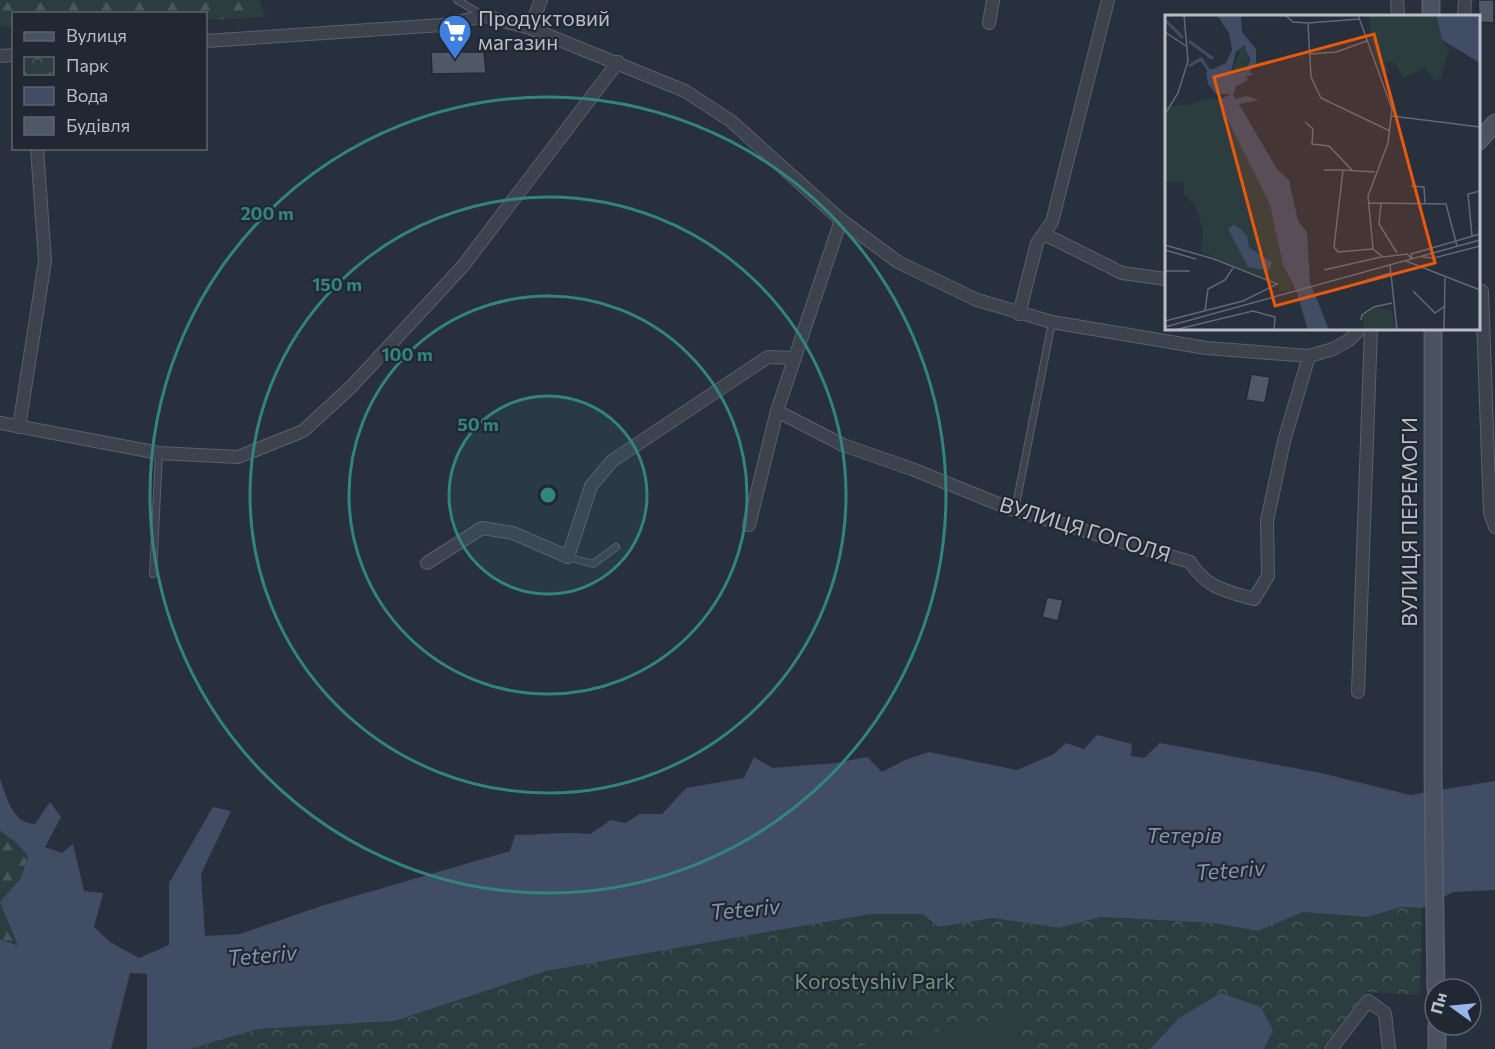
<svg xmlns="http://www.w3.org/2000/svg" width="1495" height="1049" viewBox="0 0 1495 1049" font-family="Commissioner,sans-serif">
	<defs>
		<pattern id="forest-firs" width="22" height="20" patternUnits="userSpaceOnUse" patternTransform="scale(1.5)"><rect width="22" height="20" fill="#2b3d3f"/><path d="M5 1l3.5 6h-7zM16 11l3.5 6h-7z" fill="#485759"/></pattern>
		<pattern id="park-crowns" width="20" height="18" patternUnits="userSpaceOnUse" patternTransform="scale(1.5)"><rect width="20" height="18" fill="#2b3d3f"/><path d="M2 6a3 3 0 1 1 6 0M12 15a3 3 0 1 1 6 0" fill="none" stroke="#485759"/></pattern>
	</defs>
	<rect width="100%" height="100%" fill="#28303d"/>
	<g fill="url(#forest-firs)">
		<polygon points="0,0 259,0 265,17 206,20 206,14 14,14 13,27 0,26"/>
		<polygon points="0,831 17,843 28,856 21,878 1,902 18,947 0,939"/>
	</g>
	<polygon fill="url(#park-crowns)" points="1403,907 1422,908 1420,995 1366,992 1321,1049 1264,1049 1273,1030 1179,1018 1150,1049 190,1049 258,1029 395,1021 546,971 871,914 923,914 938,927 993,918 1059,928 1101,917 1213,923 1257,931 1303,912 1367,917"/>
	<polygon fill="#2b3d3f" points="1019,1015 1025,1049 846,1049"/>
	<g fill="#404d64">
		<path d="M1097,735L1132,744L1131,756L1144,758L1160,743L1321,773L1410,795L1495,781V890L1453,892L1422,908L1402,907L1367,917L1303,912L1258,931L1213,923L1101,917L1059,928L993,918L938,927L923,914H871L546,971L395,1021L258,1029L190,1049H147V974L130,973L111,1049H0V939L18,946L0,902L21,878L28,856L17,843L0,831V779C7,798 12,823 35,824L50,802L61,817L45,847L62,853L73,844L84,891L103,893L94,927L110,942L139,958L169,945V883L213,807L231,811L201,874L205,936L240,934L321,906L510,851L515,835C540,835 565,831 590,834L611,820L625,823L640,814H662L686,788L744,778L754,757L772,768L836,763L867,757L882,772L905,760L929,752L1017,770L1054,754L1066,743L1084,749Z"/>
		<polygon points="1221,993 1261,1007 1273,1030 1264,1049 1150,1049 1179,1018"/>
	</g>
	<g fill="#4f5866" stroke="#232935" stroke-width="1.5">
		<polygon points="1478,0 1494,0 1494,23 1479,22"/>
		<polygon points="431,52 484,52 486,73 432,74"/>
		<polygon points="1251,374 1270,377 1265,403 1246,400"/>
		<polygon points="1047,597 1063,600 1058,621 1042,617"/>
	</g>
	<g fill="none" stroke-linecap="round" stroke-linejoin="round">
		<g stroke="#5a606b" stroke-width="8">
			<g id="lane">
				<polyline points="457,0 484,16"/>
				<polyline points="1015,510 1052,322"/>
				<polyline points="568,557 593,564 616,547"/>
				<polyline points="153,574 159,453"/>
			</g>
		</g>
		<g stroke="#5a606b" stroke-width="14">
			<g id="street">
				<polyline points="1397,0 1398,16"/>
				<polyline points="1464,16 1465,0"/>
				<polyline points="989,23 993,0"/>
				<polyline points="530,28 541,0"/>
				<polyline points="206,41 442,25 485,16 530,28 685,91 731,121 841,220 898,262 977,300 1052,322 1206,348 1309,356 1333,349 1349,340 1361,328"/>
				<polyline points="0,56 14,55"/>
				<path d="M841,220L777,411L843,445L912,469L1011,509L1190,562C1207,588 1225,591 1254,599L1268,576L1267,521L1284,441L1309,356"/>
				<polyline points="1044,234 1122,273 1166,279"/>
				<polyline points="1482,291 1490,513 1495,527"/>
				<polyline points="1019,314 1037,243 1052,222 1108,0"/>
				<polyline points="0,423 159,453 238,457 303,431 351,387 463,266 618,62"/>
				<polyline points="19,427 45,261 37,148"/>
				<polyline points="749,525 777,411"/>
				<polyline points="427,563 482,528 513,533 568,557 591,486 612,461 768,357 795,358"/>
				<polyline points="1358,692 1371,328"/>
				<polyline points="1331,1049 1368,1001 1385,1013 1389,1049"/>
			</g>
		</g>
		<g stroke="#5a606b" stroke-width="19">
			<g id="secondary">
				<polyline points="1431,0 1431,16"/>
				<polyline points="1478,142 1495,123"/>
				<polyline points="1433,328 1433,774 1436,989"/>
				<polyline points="1437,1025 1437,1049"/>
			</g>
		</g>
		<use href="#lane" stroke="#3c424e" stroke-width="6"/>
		<use href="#street" stroke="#3c424e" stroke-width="12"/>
		<use href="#secondary" stroke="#4a5160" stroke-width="16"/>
	</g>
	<circle cx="548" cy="495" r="99" fill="#318480" fill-opacity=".12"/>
	<g fill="none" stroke="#318480" stroke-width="3">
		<circle cx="548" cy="495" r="99"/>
		<circle cx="548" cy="495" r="199"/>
		<circle cx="548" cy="495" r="298"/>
		<circle cx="548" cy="495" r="398"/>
	</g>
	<defs>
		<g id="supermarket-pin" transform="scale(1.725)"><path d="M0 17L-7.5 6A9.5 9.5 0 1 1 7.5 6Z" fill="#3f7fe0" stroke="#212733"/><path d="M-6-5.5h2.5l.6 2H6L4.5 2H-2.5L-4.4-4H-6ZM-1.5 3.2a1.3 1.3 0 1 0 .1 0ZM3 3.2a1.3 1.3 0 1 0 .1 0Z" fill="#fff"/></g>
	</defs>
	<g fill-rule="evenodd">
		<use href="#supermarket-pin" x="455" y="31"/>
	</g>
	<g text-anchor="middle" stroke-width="4.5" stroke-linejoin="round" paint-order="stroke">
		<g font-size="21" fill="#b8bec8" stroke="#212733" text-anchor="start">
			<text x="478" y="26">Продуктовий<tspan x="478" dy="24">магазин</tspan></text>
		</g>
		<g font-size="21" fill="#b8bec8" stroke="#212733">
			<text transform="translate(1410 522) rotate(-90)" y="7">ВУЛИЦЯ ПЕРЕМОГИ</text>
			<text transform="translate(1085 530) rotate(17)" y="7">ВУЛИЦЯ ГОГОЛЯ</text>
		</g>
		<g font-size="21" fill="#72967c" stroke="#212733">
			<text x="875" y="989">Korostyshiv Park</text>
		</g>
		<g font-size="22" font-style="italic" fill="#8393ac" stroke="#212733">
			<text x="1184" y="843">Тетерів</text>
			<text transform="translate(1230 870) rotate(-4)" y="8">Teteriv</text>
			<text transform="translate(745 909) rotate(-5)" y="8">Teteriv</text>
			<text transform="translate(262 955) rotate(-5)" y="8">Teteriv</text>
		</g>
	</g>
	<g transform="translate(1165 15)">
		<rect width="315" height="315" fill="#28303d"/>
		<path d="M205,0H270L277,25L284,34L276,64L270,65L259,52L239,63L229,47H220L224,56L217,60L205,21ZM77,30L84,36L81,56L65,61ZM209,293L226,294L231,315H199L198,302Z" fill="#2b3d3f"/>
		<path d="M47,82L54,85L105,190L118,250L128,274L115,277L113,269L36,237L38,216L30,190L19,179V167H0V99L6,91L23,90ZM67,209L82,220L84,232L102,241L104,256L83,252L63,214Z" fill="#2b3d3f" fill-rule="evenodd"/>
		<path d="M83,190L96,216L90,219L77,193Z" fill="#2b3d3f"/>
		<path d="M52,0H76L77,17L91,34V50L84,57L89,60L81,61L83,65L71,71L68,80L71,84L81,81L94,85L74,89L112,154L124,165L133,206L142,217L145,267L164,315H143L132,278L118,250L105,190L55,89L54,85L66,79H51L43,69L41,57L61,48L67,35L64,18ZM79,30L85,44L81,56L65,60L71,37ZM271,0H315V48L277,25ZM69,209L82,220L84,232L107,247L104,256L83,252L63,214Z" fill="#404d64" fill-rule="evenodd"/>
		<path fill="none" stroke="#404d64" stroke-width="3" d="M0,5L18,23M24,26L48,44M24,51L36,44L45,57"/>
		<path fill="none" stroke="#626975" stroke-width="1.5" d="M120,0L128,7L143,8L194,4M193,0L227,94L223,128L203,181L208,234L218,242L242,239L247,244M143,8L146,62L156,83L225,116M0,17L21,31M145,39L171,37L202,26M0,99L13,78L23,46L19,0M227,101L315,112M140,107L148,114L147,129L164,131L187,155M159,155H178M246,171L259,172L260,188M203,188L281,189L292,231M216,189L214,209L232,238M307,221L303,179L315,176M0,230L49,244L112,269L78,286L0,306M208,234L173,237L169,232L178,155L210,157M0,235L31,244M257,242L269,243L315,231M247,243L246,239L315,219M241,246L315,275M225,250L232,315M159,255L216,242M0,256H25M168,276L225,258M248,276L270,298L280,291M40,296L43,274L60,265L68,253M196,305L197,300L209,292L227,288M0,312L315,225M9,315L88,296L110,302L109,315M279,315L280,263"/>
		<path fill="#e8590c" fill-opacity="0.15" stroke="#e8590c" stroke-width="3" d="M209,19L270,248L110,291L49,62Z"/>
		<rect width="315" height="315" fill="none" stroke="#b8bec8" stroke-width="3"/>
	</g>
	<circle cx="548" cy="495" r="9" fill="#318480" stroke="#212733" stroke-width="3"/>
	<g font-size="18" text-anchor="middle" font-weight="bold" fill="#318480" stroke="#212733" stroke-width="4.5" stroke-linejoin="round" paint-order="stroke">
		<text x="267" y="220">200 m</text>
		<text x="337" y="291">150 m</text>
		<text x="407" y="361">100 m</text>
		<text x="478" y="431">50 m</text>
	</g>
	<rect x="12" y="12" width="195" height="138" fill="#212733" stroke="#5d636f" stroke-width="1.5"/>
	<rect x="24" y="32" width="30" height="9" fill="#4a5160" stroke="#5d636f" stroke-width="1.5"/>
	<text x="66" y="42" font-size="18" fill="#b8bec8">Вулиця</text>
	<rect x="24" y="57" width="30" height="18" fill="url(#park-crowns)" stroke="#5d636f" stroke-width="1.5"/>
	<text x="66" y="72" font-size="18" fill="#b8bec8">Парк</text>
	<rect x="24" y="87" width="30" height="18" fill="#404d64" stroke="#5d636f" stroke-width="1.5"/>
	<text x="66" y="102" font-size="18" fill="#b8bec8">Вода</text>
	<rect x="24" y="117" width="30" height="18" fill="#4f5866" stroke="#5d636f" stroke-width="1.5"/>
	<text x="66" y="132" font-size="18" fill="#b8bec8">Будівля</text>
	<g transform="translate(1453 1007) rotate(285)"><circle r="28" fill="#212733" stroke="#5d636f" stroke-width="1.5"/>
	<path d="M0-4.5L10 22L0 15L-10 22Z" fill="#99b5ed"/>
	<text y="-9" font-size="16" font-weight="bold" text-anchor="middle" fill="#b8bec8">Пн</text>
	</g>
</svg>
